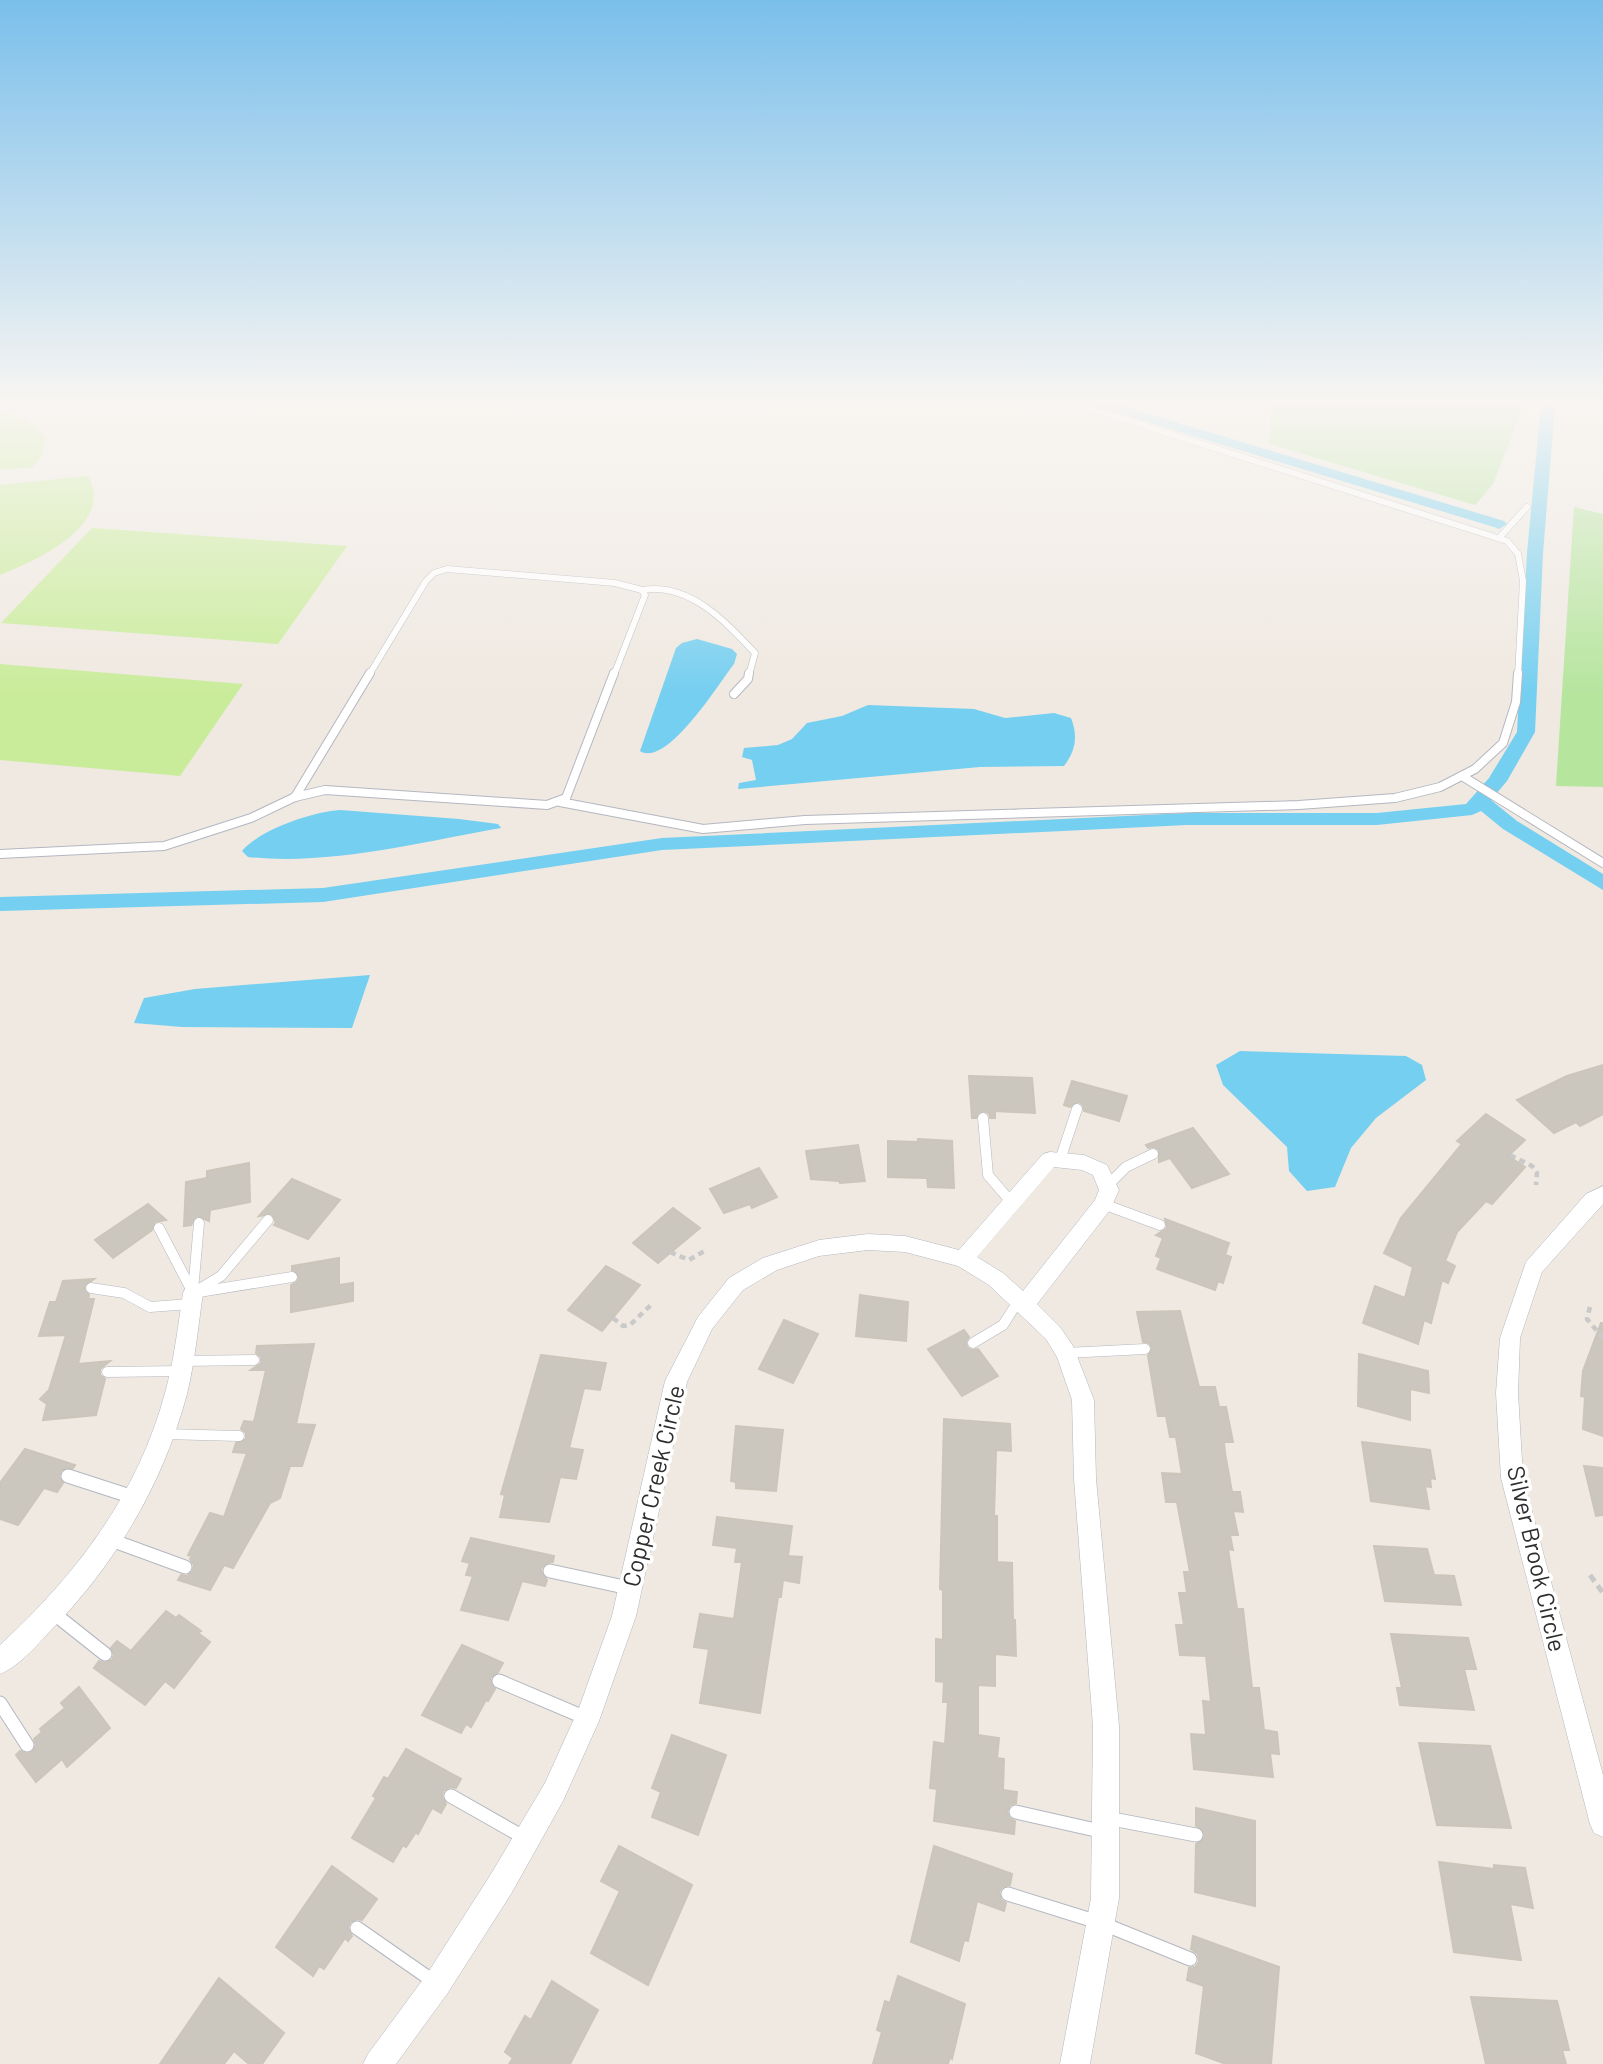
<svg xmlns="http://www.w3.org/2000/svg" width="1603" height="2064" viewBox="0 0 1603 2064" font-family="Barlow,sans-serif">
	<rect width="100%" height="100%" fill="#efe9e1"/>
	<g fill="#b6e59e">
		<polygon points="1272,405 1524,405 1493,484 1475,505 1269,444"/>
		<polygon points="1574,507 1603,514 1603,787 1556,786"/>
	</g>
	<g fill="#c9ec9a">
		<path d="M0,412C20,416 35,421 46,439L41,457L32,468L0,469Z"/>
		<path d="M88,476C116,525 35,561 0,575V485Z"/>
		<polygon points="92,528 347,546 278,644 1,623"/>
		<polygon points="0,664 243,684 180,776 0,760"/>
	</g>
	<g fill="#75cff0">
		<path d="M697,639L732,649L737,654L734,664C719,683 667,768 640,751L676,648L682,643Z"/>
		<path d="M868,705L974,709L1005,718L1054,713L1071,718C1078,736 1076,750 1064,766L980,767L738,789L739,783L756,780L752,760L742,757L744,748L778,745L792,739L807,723L842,716Z"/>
		<path d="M340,810L459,819L498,824L501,828C421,842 329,866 248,857L242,851C261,829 312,812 340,810Z"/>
		<polygon points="370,975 352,1028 182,1027 134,1023 144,998 195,989"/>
		<polygon points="1240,1051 1406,1056 1422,1065 1426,1080 1376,1118 1351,1148 1335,1187 1307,1191 1289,1171 1287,1147 1223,1085 1216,1065"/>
	</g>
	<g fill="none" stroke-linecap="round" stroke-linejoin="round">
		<g fill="#75cff0" fill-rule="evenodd">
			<polygon points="1099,405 1119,405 1504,521 1507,524 1499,529 1494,527 1101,408"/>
			<polygon points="1541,405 1555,405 1543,553 1535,732 1507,781 1491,800 1517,821 1603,874 1603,890 1503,829 1481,811 1472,815 1377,825 1187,825 662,850 323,902 0,911 0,897 323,888 662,838 1187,813 1377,813 1466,804 1489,778 1517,732 1527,553"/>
		</g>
	</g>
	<g fill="#cbc7bf" stroke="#cbc5ba" stroke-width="2">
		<polygon points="1603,1065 1603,1114 1580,1126 1576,1122 1554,1133 1517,1100 1567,1076"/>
		<polygon points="969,1076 1032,1078 1035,1113 995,1111 995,1118 990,1118 989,1113 983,1111 976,1118 972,1118"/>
		<polygon points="1072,1081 1127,1096 1119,1121 1084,1111 1083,1105 1079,1102 1070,1107 1064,1105"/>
		<polygon points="1486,1114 1525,1140 1508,1156 1525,1167 1492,1204 1486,1201 1457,1232 1445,1261 1455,1266 1448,1283 1442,1280 1431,1323 1424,1320 1418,1344 1363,1323 1375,1286 1405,1298 1413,1267 1384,1253 1401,1218 1462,1144 1457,1141"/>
		<polygon points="1193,1128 1229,1174 1192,1188 1170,1158 1159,1162 1159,1150 1154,1147 1148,1148 1146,1145"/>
		<polygon points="918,1139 952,1141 954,1188 928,1187 927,1178 888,1177 888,1141 918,1142"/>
		<polygon points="858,1145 865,1181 840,1183 839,1181 811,1179 806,1151"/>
		<polygon points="249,1163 250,1202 210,1210 209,1221 197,1216 191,1225 184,1226 186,1182 207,1178 207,1171"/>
		<polygon points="759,1168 777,1197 752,1208 750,1204 724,1213 710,1189"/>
		<polygon points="292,1179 340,1200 308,1239 274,1225 276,1223 272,1214 259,1216"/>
		<polygon points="148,1204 166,1220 155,1222 152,1230 113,1258 95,1240"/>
		<polygon points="673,1208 700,1228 658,1263 633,1243"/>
		<polygon points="1165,1219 1229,1243 1225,1255 1231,1257 1223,1283 1218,1281 1215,1290 1157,1269 1161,1258 1156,1256 1163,1238 1156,1235 1167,1228"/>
		<polygon points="339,1258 339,1285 353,1283 353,1301 291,1312 291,1285 297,1282 299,1277 292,1270 292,1266"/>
		<polygon points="606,1266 640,1285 602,1331 568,1310"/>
		<polygon points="94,1279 84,1286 89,1295 88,1299 94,1299 78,1364 110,1361 100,1369 100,1375 105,1379 96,1415 43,1420 47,1404 40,1399 49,1390 66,1335 39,1336 50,1302 56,1302 63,1281"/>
		<polygon points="860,1295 908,1302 906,1341 856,1336"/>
		<polygon points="1180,1311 1199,1387 1215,1387 1219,1407 1226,1407 1233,1442 1224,1442 1225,1453 1232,1492 1240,1492 1243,1512 1233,1511 1238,1535 1230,1535 1233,1550 1228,1549 1237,1609 1243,1609 1252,1688 1259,1688 1264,1730 1277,1732 1279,1754 1270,1753 1273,1777 1194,1769 1191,1734 1206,1735 1203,1701 1211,1702 1206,1656 1180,1655 1176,1625 1184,1625 1179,1593 1187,1593 1184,1572 1190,1572 1177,1502 1166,1502 1162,1473 1182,1474 1176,1437 1170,1437 1166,1416 1158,1416 1148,1356 1152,1348 1149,1343 1143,1342 1137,1312"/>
		<polygon points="784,1320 818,1334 793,1383 759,1369"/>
		<polygon points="1601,1323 1603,1323 1603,1436 1583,1429 1585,1397 1581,1396 1583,1371"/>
		<polygon points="964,1330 969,1337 966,1342 967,1347 972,1350 978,1349 998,1376 962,1396 928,1349"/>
		<polygon points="314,1344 296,1424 315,1425 302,1466 290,1466 280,1498 270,1503 233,1568 224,1565 210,1590 178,1580 181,1575 187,1576 193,1571 194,1565 190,1559 192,1556 188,1555 210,1513 224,1517 247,1453 233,1452 236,1443 246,1439 246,1433 241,1429 244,1421 254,1422 266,1370 251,1370 261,1363 261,1357 256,1353 257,1346"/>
		<polygon points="1359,1354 1428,1371 1429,1393 1410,1389 1410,1420 1358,1406"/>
		<polygon points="541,1355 606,1363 600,1390 584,1388 569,1448 583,1450 576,1479 560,1477 549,1522 500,1517 505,1495 501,1494"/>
		<polygon points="944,1419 1010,1424 1011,1451 996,1450 994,1516 997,1516 997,1562 1012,1563 1013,1620 1015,1620 1016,1656 995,1654 995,1686 978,1685 978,1735 999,1738 997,1758 1004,1759 1003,1790 1017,1792 1016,1803 1010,1805 1007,1811 1009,1818 1015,1821 1014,1834 934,1821 937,1789 930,1788 934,1742 945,1744 948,1702 943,1702 944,1682 936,1681 936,1639 943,1640 943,1590 940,1589"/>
		<polygon points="736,1426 783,1430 776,1491 736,1488 736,1482 731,1481"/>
		<polygon points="1362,1442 1430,1450 1435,1479 1430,1478 1431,1487 1425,1486 1429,1509 1371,1501"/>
		<polygon points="25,1449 75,1465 73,1468 61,1470 59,1477 63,1483 57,1492 44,1488 18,1525 0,1519 0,1483"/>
		<polygon points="1584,1466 1603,1468 1603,1515 1596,1516"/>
		<polygon points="717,1517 792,1526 788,1556 802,1557 799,1583 783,1580 781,1597 778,1597 760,1713 700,1703 709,1649 694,1647 700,1614 734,1619 742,1562 735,1562 737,1548 713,1545"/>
		<polygon points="471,1538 554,1556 553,1562 547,1563 541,1568 542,1574 547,1580 545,1586 522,1581 508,1620 461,1610 473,1576 466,1575 470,1563 462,1561"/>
		<polygon points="1374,1546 1427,1549 1434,1575 1454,1576 1461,1605 1385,1601"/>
		<polygon points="166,1611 176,1618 179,1615 201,1631 198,1633 210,1642 174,1688 165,1681 145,1705 94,1668 99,1661 104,1663 112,1660 114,1655 111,1648 117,1641 131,1651"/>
		<polygon points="1391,1634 1468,1638 1476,1669 1464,1669 1474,1710 1400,1705 1397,1688 1402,1688"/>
		<polygon points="462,1645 503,1663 498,1672 490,1678 495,1689 488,1701 486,1700 471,1727 466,1724 461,1733 422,1715"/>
		<polygon points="79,1687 110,1728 67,1767 62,1759 36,1782 16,1755 20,1751 27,1754 32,1752 36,1745 34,1739 42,1732 40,1729 65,1708 61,1703"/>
		<polygon points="672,1735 726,1755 698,1835 652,1817 661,1792 652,1788"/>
		<polygon points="1419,1743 1490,1746 1511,1828 1437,1825"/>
		<polygon points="406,1749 461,1779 456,1788 450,1787 443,1791 442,1797 446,1804 441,1813 432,1808 418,1834 416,1832 406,1847 403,1845 393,1862 352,1838 376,1798 373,1796 384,1777 388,1779"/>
		<polygon points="1196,1808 1255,1821 1255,1906 1195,1892 1196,1844 1202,1841 1205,1836 1202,1829 1196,1826"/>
		<polygon points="619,1846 692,1885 648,1985 591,1953 620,1891 601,1881"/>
		<polygon points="934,1846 1012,1874 1010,1885 1002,1887 999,1892 1001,1900 1006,1903 1004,1911 977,1901 968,1941 964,1940 959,1961 911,1942"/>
		<polygon points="1439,1862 1494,1869 1494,1865 1525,1868 1533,1908 1510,1904 1521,1960 1454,1952"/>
		<polygon points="332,1866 377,1899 362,1920 357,1919 350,1922 348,1928 352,1936 348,1941 345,1938 324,1969 319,1966 313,1976 276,1947"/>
		<polygon points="1193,1936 1279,1967 1271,2064 1226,2064 1196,2053 1204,1986 1187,1980 1189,1968 1195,1967 1199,1962 1198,1954 1191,1949"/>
		<polygon points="898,1976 965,2004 952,2059 950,2057 948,2064 873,2064 882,2032 877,2030 885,2001 890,2003"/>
		<polygon points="219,1978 284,2033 272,2050 262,2064 249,2064 234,2051 224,2064 160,2064"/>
		<polygon points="552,1981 598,2010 570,2064 509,2064 513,2058 505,2052 525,2016 531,2020"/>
		<polygon points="1471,1997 1557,2001 1569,2050 1562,2050 1566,2064 1486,2064"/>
	</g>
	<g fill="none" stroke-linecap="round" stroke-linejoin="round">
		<g stroke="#b4b7c1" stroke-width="7">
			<g id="service-far3">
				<polyline points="1079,405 1507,541 1518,554 1523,581 1518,675"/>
				<polyline points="1499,538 1527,507"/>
				<path d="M642,590C689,582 725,621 755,653L749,675"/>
				<polyline points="369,675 426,581 434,573 447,569 615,583 642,590 645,595 614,675"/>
			</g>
		</g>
		<g stroke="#b4b7c1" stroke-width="10">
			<g id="service-far2">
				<polyline points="734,694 748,679 749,673"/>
				<polyline points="1462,776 1603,863"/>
				<polyline points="295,797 370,673"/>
				<polyline points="295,797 325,790 547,805 566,798 614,673"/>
				<polyline points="560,802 703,829 805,820 1299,805 1395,798 1440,787 1475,769 1503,743 1516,702 1518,673"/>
				<polyline points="0,854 164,846 251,818 295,797"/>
			</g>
		</g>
		<g stroke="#b4b7c1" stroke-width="11">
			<g id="service-far1">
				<polyline points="983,1118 988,1175 1012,1203"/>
				<polyline points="1060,1160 1077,1109"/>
				<polyline points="1108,1185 1126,1167 1153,1154"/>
				<polyline points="1103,1204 1160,1225"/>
				<polyline points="159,1228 193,1293"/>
				<polyline points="91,1288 124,1293 150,1307 190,1304"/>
				<polyline points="193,1291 199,1223"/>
				<polyline points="199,1292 292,1277"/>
				<polyline points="193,1293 221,1276 268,1220"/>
				<polyline points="973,1343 1003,1325 1019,1300"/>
				<polyline points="1066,1353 1145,1349"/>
				<polyline points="183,1361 254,1360"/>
				<polyline points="107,1372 181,1371"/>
				<polyline points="164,1434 239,1436"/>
				<polyline points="68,1476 74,1478"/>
			</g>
		</g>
		<g stroke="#b4b7c1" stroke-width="15">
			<g id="service">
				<polyline points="68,1476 133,1497"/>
				<polyline points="111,1540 185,1567"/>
				<polyline points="550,1571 629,1588"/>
				<polyline points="52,1612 105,1654"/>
				<polyline points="499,1681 586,1718"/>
				<polyline points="0,1703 27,1745"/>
				<polyline points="451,1796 525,1838"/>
				<polyline points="1016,1812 1100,1831"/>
				<polyline points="1107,1818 1196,1835"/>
				<polyline points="1008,1894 1101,1923 1190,1959"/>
				<polyline points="357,1928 433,1981"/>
			</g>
		</g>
		<g stroke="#b4b7c1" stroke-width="1">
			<g id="minor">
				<path d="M1050,1152L1084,1155L1107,1165L1119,1190L1110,1210L1037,1304L1060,1327L1073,1346L1094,1400L1096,1479L1119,1726V1898L1090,2064H1060L1091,1898L1093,1726L1074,1479L1072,1400L1057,1357L1046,1339L989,1285L958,1266L905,1252L868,1250L819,1256L777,1270L743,1290L712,1329L687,1382L636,1616L599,1721L563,1801L511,1894L447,1994L396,2064H363L368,2054L427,1974L491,1874L545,1783L579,1708L612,1616L665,1381L698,1317L729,1278L763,1258L819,1240L868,1234L905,1236L959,1250L1043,1154ZM1054,1167L1082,1170L1093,1175L1099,1190L1095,1200L1023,1291L1003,1273L977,1257Z"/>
				<polygon points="1603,1186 1603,1204 1542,1272 1520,1338 1518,1393 1523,1478 1603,1775 1603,1837 1594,1833 1590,1824 1501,1478 1496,1393 1500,1338 1526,1262 1586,1194"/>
				<path d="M193,1284L200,1287L203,1293C198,1327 195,1361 187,1394C164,1481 118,1560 56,1625C40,1641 22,1665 0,1674V1645C76,1575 138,1494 165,1393C174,1361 178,1326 183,1293L186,1287Z"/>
			</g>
		</g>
		<g stroke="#c9c9c9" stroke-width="4.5" stroke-dasharray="6 4.5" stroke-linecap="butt">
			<polyline points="1510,1155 1532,1166 1537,1173 1536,1185"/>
			<polyline points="670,1252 689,1260 706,1250"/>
			<polyline points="1590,1307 1587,1319 1603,1338"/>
			<polyline points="613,1318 623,1326 630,1325 651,1305"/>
		</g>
		<polyline stroke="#c9c9c9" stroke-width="5" stroke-dasharray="8 5" stroke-linecap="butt" points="1590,1575 1603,1593"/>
		<use href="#service-far3" stroke="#fff" stroke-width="6"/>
		<use href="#service-far2" stroke="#fff" stroke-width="8"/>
		<use href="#service-far1" stroke="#fff" stroke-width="10"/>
		<use href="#service" stroke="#fff" stroke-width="13"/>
		<use href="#minor" fill="#fff" fill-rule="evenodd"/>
	</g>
	<linearGradient id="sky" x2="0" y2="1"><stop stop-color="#7abfeb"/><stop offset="0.58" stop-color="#f8f5f2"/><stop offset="1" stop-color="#f8f5f2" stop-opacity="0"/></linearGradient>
	<rect width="1603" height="694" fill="url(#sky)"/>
	<g text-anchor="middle" stroke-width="7" stroke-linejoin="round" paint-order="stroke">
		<g font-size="24" fill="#2e2e2e" stroke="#fff">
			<text transform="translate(654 1486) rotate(-77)" y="8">Copper Creek Circle</text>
			<text transform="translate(1536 1559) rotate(77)" y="8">Silver Brook Circle</text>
		</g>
	</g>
</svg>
